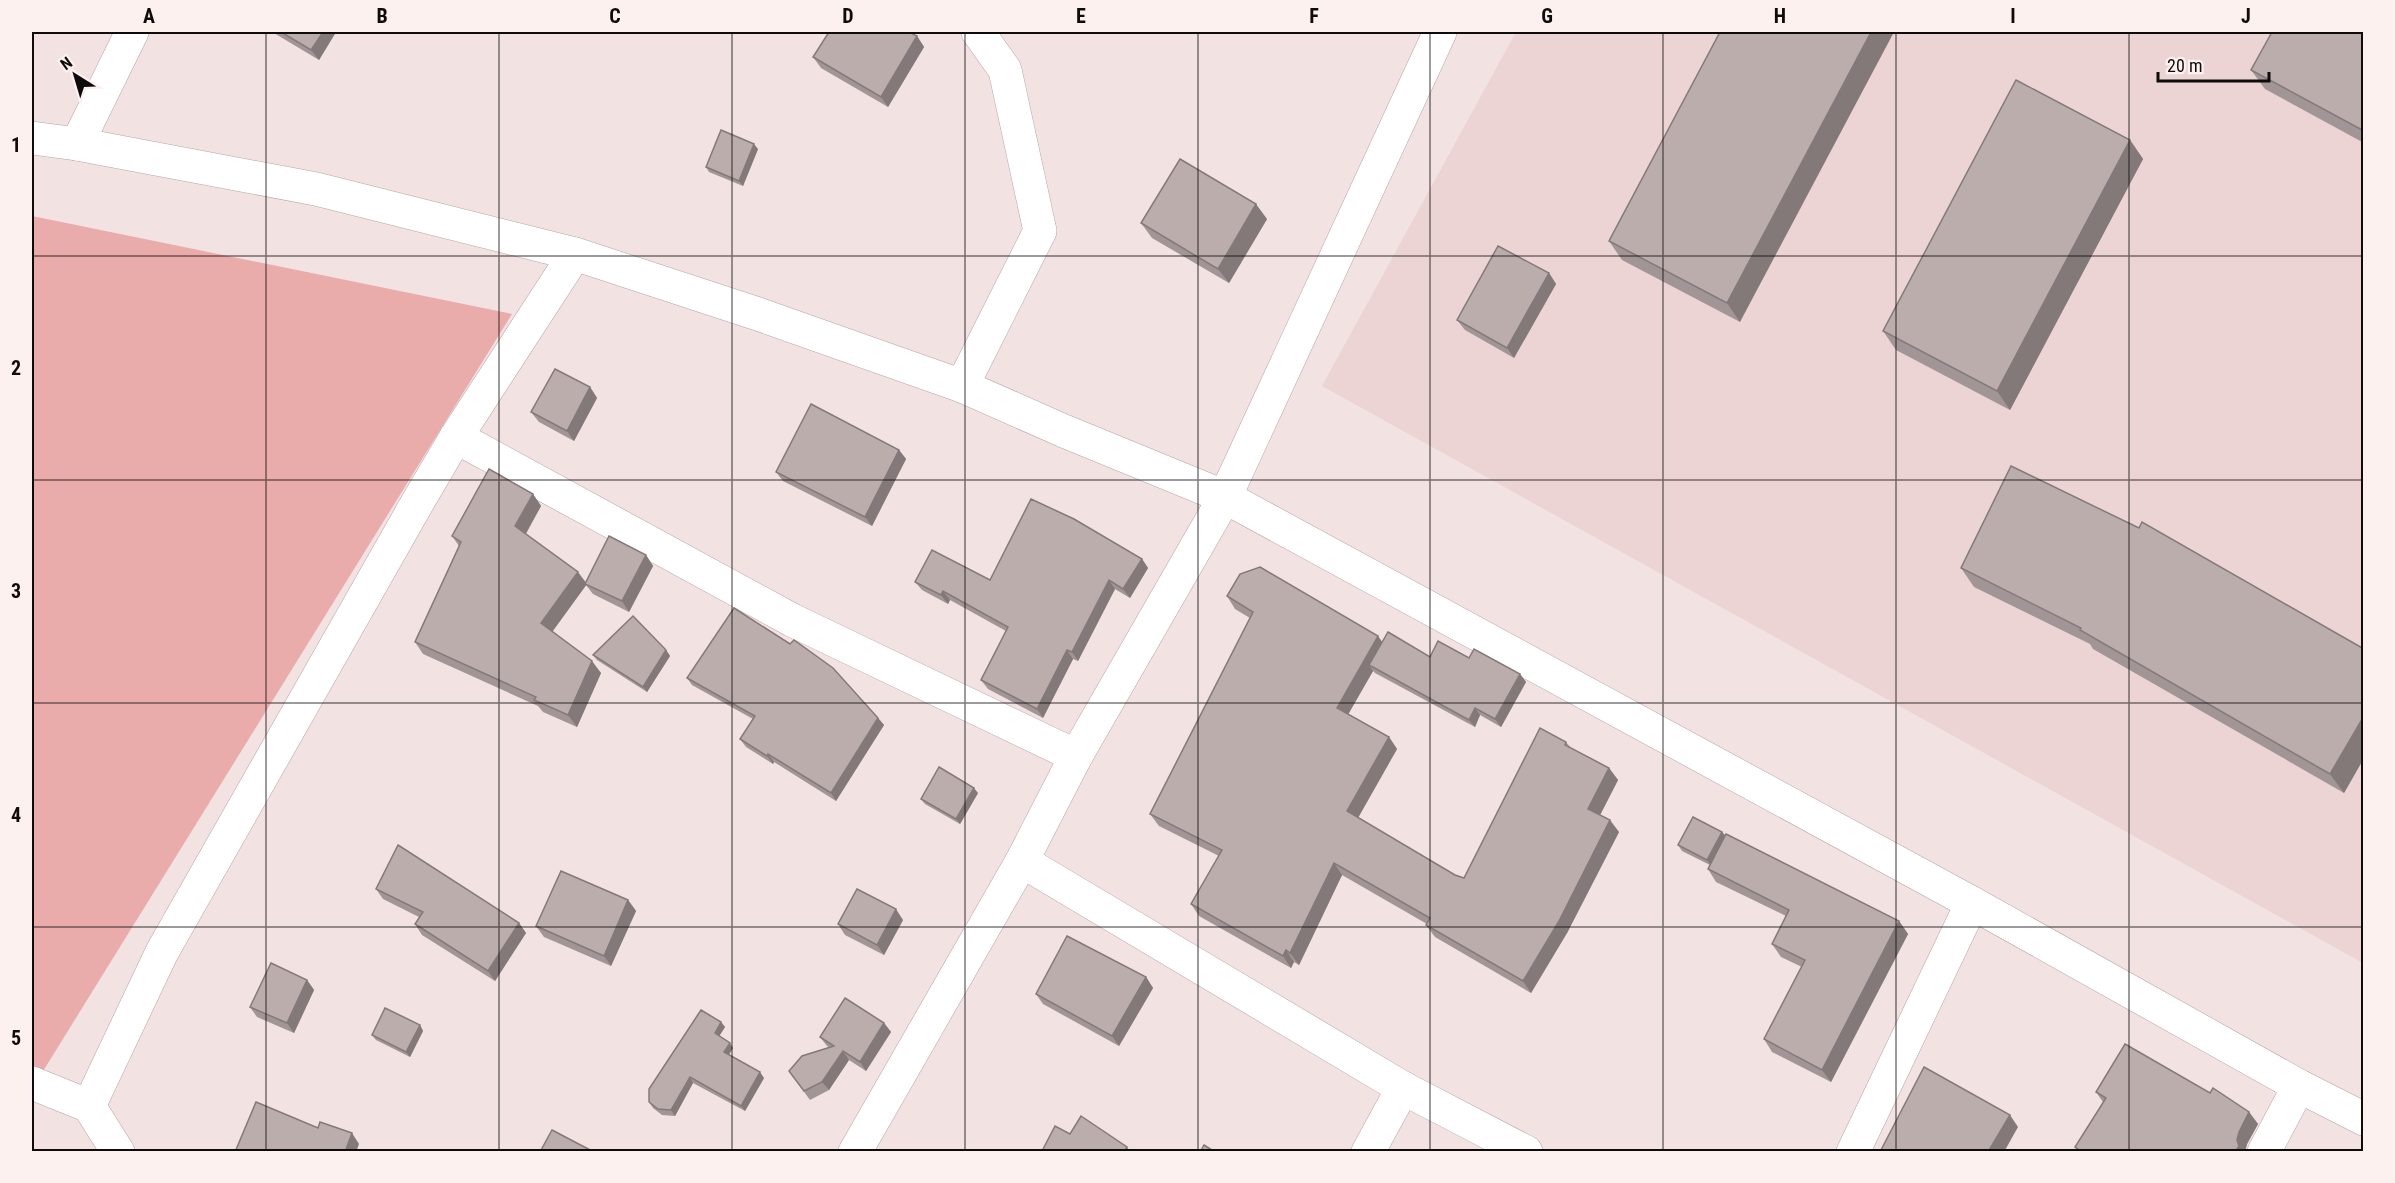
<svg xmlns="http://www.w3.org/2000/svg" width="2395" height="1183" viewBox="0 0 2395 1183" font-family="'Roboto Condensed',sans-serif">
	<rect width="100%" height="100%" fill="#f2e2e2"/>
	<polygon fill="#ecd4d4" points="1516,32 2363,32 2363,963 1322,386"/>
	<polygon fill="#eaabab" points="32,216 512,314 40,1076 32,1072"/>
	<g fill="none" stroke-linecap="round" stroke-linejoin="round">
		<g stroke="#b5a6a6" stroke-width="34">
			<g id="street">
				<polyline points="77,144 132,32"/>
				<polyline points="962,386 1040,231 1005,70 978,32"/>
				<polyline points="456,437 792,620 1076,756"/>
				<polyline points="1022,861 1403,1088 1526,1152"/>
				<polyline points="32,1083 89,1106 118,1152"/>
				<polyline points="89,1106 162,952 416,505 456,437 575,254"/>
				<polyline points="855,1152 1022,861 1076,756 1225,497 1440,32"/>
				<polyline points="1368,1152 1403,1088"/>
				<polyline points="1853,1152 1972,903"/>
				<polyline points="2264,1152 2299,1086"/>
			</g>
		</g>
		<g stroke="#b5a6a6" stroke-width="34">
			<polyline id="highway" points="32,138 77,144 316,189 575,254 758,314 962,386 1064,431 1225,497 1972,903 2299,1086 2364,1119"/>
		</g>
		<use href="#street" stroke="#fff" stroke-width="33"/>
		<use href="#highway" stroke="#fff" stroke-width="33"/>
	</g>
	<g fill="#a29595">
		<polygon points="273,32 336,32 319,60 274,33"/>
		<polygon points="829,32 911,32 911,33 917,36 924,47 888,107 821,68 813,57"/>
		<polygon points="1720,32 1740,322 1622,260 1609,241"/>
		<polygon points="2364,32 2364,143 2265,89 2251,70"/>
		<polygon points="2130,140 2143,159 2010,410 1896,350 1883,331"/>
		<polygon points="758,149 743,186 709,172 706,167"/>
		<polygon points="1267,219 1229,283 1152,238 1141,223"/>
		<polygon points="1549,273 1556,284 1514,358 1465,330 1457,320"/>
		<polygon points="590,387 597,398 574,441 539,422 531,412"/>
		<polygon points="899,450 906,459 872,526 783,481 776,472"/>
		<polygon points="533,494 541,506 526,534 586,583 646,555 653,566 629,612 593,594 586,585 552,631 601,673 577,727 543,712 538,706 423,654 415,642 459,546 452,536"/>
		<polygon points="2139,528 2364,649 2364,758 2344,793 2093,649 2090,644 1974,587 1961,568"/>
		<polygon points="1142,559 1148,568 1130,598 1115,589 1078,661 1073,659 1043,718 988,689 981,680 1006,631 950,600 948,604 922,590 915,582 990,580"/>
		<polygon points="1227,596 1378,636 1382,642 1430,657 1469,658 1520,674 1526,682 1501,727 1480,715 1475,727 1375,673 1373,671 1348,714 1389,737 1397,749 1358,818 1455,875 1464,878 1566,742 1571,748 1609,768 1618,780 1600,815 1619,832 1567,933 1531,993 1435,937 1426,925 1427,924 1342,875 1299,965 1294,962 1291,968 1199,916 1191,904 1219,856 1159,826 1150,814 1250,618 1235,609"/>
		<polygon points="666,650 670,656 647,692 597,660 593,655"/>
		<polygon points="687,678 878,718 884,725 836,801 774,762 773,764 746,747 740,739 753,719 692,685"/>
		<polygon points="978,793 960,824 925,804 921,799"/>
		<polygon points="1722,832 1725,835 1899,921 1908,934 1831,1082 1772,1052 1764,1039 1802,967 1781,957 1772,944 1786,916 1716,882 1708,869 1710,865 1682,851 1678,845"/>
		<polygon points="376,889 519,923 526,933 495,981 422,935 415,924 419,917 383,899"/>
		<polygon points="628,900 636,911 611,966 544,937 536,926"/>
		<polygon points="903,920 884,955 845,935 838,924"/>
		<polygon points="1146,977 1153,988 1119,1046 1043,1004 1036,994"/>
		<polygon points="307,980 314,990 294,1033 257,1017 250,1007"/>
		<polygon points="721,1022 725,1027 719,1036 733,1048 729,1055 764,1078 745,1111 693,1083 675,1116 662,1115 653,1108 649,1102"/>
		<polygon points="884,1023 891,1032 866,1071 849,1060 829,1090 810,1100 789,1071 829,1047 827,1046 820,1037"/>
		<polygon points="420,1025 423,1031 410,1057 376,1040 372,1035"/>
		<polygon points="2096,1092 2210,1093 2249,1112 2258,1124 2247,1144 2245,1152 2078,1152 2075,1147 2103,1102"/>
	</g>
	<g fill="#847979">
		<polygon points="323,32 336,32 319,60 311,50"/>
		<polygon points="1871,32 1894,32 1740,322 1727,303"/>
		<polygon points="917,36 924,47 888,107 881,97"/>
		<polygon points="2130,140 2143,159 2010,410 1997,391"/>
		<polygon points="754,144 758,149 743,186 739,181"/>
		<polygon points="1256,204 1267,219 1229,283 1218,269"/>
		<polygon points="1549,273 1556,284 1514,358 1507,348"/>
		<polygon points="590,387 597,398 574,441 567,431"/>
		<polygon points="899,450 906,459 872,526 865,517"/>
		<polygon points="533,494 541,506 523,538 515,526"/>
		<polygon points="646,555 653,566 629,612 622,601"/>
		<polygon points="1142,559 1148,568 1130,598 1123,589"/>
		<polygon points="578,572 587,584 550,635 541,623"/>
		<polygon points="1109,580 1115,589 1078,661 1072,652"/>
		<polygon points="943,591 950,600 948,604 941,595"/>
		<polygon points="1378,636 1386,648 1369,665 1373,671 1345,720 1337,708"/>
		<polygon points="666,650 670,656 647,692 643,687"/>
		<polygon points="1067,650 1073,659 1043,718 1037,709"/>
		<polygon points="592,661 601,673 577,727 568,715"/>
		<polygon points="1520,674 1526,682 1501,727 1495,719"/>
		<polygon points="1475,708 1480,715 1475,727 1469,720"/>
		<polygon points="2364,716 2364,758 2344,793 2330,774"/>
		<polygon points="878,718 884,725 836,801 831,793"/>
		<polygon points="1389,737 1397,749 1355,823 1347,811"/>
		<polygon points="768,754 774,762 773,764 767,756"/>
		<polygon points="1609,768 1618,780 1597,821 1588,809"/>
		<polygon points="974,788 978,793 960,824 956,819"/>
		<polygon points="1610,820 1619,832 1567,933 1531,993 1523,981"/>
		<polygon points="1722,832 1726,837 1711,865 1707,860"/>
		<polygon points="1334,863 1342,875 1299,965 1290,953"/>
		<polygon points="628,900 636,911 611,966 604,956"/>
		<polygon points="896,909 903,920 884,955 877,945"/>
		<polygon points="1899,921 1908,934 1831,1082 1822,1070"/>
		<polygon points="519,923 526,933 495,981 488,971"/>
		<polygon points="1286,950 1294,962 1291,968 1283,956"/>
		<polygon points="1146,977 1153,988 1119,1046 1112,1036"/>
		<polygon points="307,980 314,990 294,1033 287,1023"/>
		<polygon points="721,1022 725,1027 718,1038 715,1033"/>
		<polygon points="884,1023 891,1032 866,1071 860,1062"/>
		<polygon points="420,1025 423,1031 410,1057 406,1052"/>
		<polygon points="730,1043 733,1048 727,1057 724,1052"/>
		<polygon points="843,1051 849,1060 829,1090 822,1082"/>
		<polygon points="760,1072 764,1078 745,1111 741,1106"/>
		<polygon points="690,1077 693,1083 675,1116 671,1110"/>
		<polygon points="2249,1112 2258,1124 2247,1144 2245,1152 2235,1152 2239,1132"/>
		<polygon points="2010,1115 2018,1127 2004,1152 1988,1152"/>
		<polygon points="352,1133 359,1144 356,1152 345,1152"/>
		<polygon points="1127,1147 1130,1152 1124,1152"/>
	</g>
	<g fill="#bcadad" stroke="#847979" stroke-width="1.5">
		<polygon points="281,32 323,32 311,50"/>
		<polygon points="829,32 909,32 917,36 881,97 813,57"/>
		<polygon points="1720,32 1871,32 1727,303 1609,241"/>
		<polygon points="2272,32 2364,32 2364,131 2251,70"/>
		<polygon points="2016,80 2130,140 1997,391 1883,331"/>
		<polygon points="721,130 754,144 739,181 706,167"/>
		<polygon points="1180,159 1256,204 1218,269 1141,223"/>
		<polygon points="1498,246 1549,273 1507,348 1457,320"/>
		<polygon points="555,369 590,387 567,431 531,412"/>
		<polygon points="811,404 899,450 865,517 776,472"/>
		<polygon points="2011,466 2139,528 2142,522 2364,649 2364,716 2330,774 2080,630 2081,628 1961,568"/>
		<polygon points="489,469 533,494 515,526 578,572 541,623 592,661 568,715 534,700 536,697 415,642 461,542 452,536"/>
		<polygon points="1031,499 1074,519 1142,559 1123,589 1109,580 1072,652 1067,650 1037,709 981,680 1008,627 943,591 941,595 915,582 932,550 990,580"/>
		<polygon points="609,536 646,555 622,601 585,584"/>
		<polygon points="1260,567 1378,636 1337,708 1389,737 1347,811 1455,875 1464,878 1540,728 1566,742 1565,745 1609,768 1588,809 1610,820 1559,921 1523,981 1426,925 1430,918 1334,863 1290,953 1286,950 1283,956 1191,904 1222,850 1150,814 1253,612 1227,596 1240,574"/>
		<polygon points="734,608 790,644 794,640 833,668 878,718 831,793 768,754 767,756 740,739 755,716 687,678"/>
		<polygon points="633,616 666,650 643,687 593,655"/>
		<polygon points="1388,632 1430,657 1438,641 1469,658 1474,649 1520,674 1495,719 1475,708 1469,720 1369,665"/>
		<polygon points="939,767 974,788 956,819 921,799"/>
		<polygon points="1693,817 1722,832 1707,860 1678,845"/>
		<polygon points="1726,834 1899,921 1822,1070 1764,1039 1805,960 1772,944 1789,910 1708,869"/>
		<polygon points="398,845 519,923 488,971 415,924 423,912 376,889"/>
		<polygon points="561,871 628,900 604,956 536,926"/>
		<polygon points="857,889 896,909 877,945 838,924"/>
		<polygon points="1067,936 1146,977 1112,1036 1036,994"/>
		<polygon points="271,963 307,980 287,1023 250,1007"/>
		<polygon points="845,998 884,1023 860,1062 843,1051 822,1082 804,1091 789,1071 802,1056 834,1046 820,1037"/>
		<polygon points="385,1008 420,1025 406,1052 372,1035"/>
		<polygon points="701,1010 721,1022 715,1033 730,1043 724,1052 760,1072 741,1106 690,1077 671,1110 658,1109 649,1102 649,1089"/>
		<polygon points="2125,1044 2210,1093 2213,1088 2249,1112 2239,1132 2237,1140 2239,1146 2235,1152 2082,1152 2075,1147 2106,1098 2096,1092"/>
		<polygon points="1924,1067 2010,1115 1988,1152 1880,1152"/>
		<polygon points="256,1102 318,1128 320,1122 352,1133 345,1152 235,1152"/>
		<polygon points="1081,1116 1127,1147 1124,1152 1043,1152 1042,1151 1055,1126 1070,1134"/>
		<polygon points="552,1130 594,1152 540,1152"/>
		<polygon points="1204,1145 1215,1152 1200,1152"/>
	</g>
	<path fill="none" stroke="#100b0b" stroke-width="1.5" stroke-opacity="0.55" d="M266,32V1152M499,32V1152M732,32V1152M965,32V1152M1198,32V1152M1430,32V1152M1663,32V1152M1896,32V1152M2129,32V1152M32,256H2364M32,480H2364M32,703H2364M32,927H2364"/>
	<rect width="2395" height="1183" fill="none" stroke="#fdf1f0" stroke-width="66"/>
	<g transform="translate(75 75) rotate(323)" stroke="#fdf1f0" stroke-width="4.5" paint-order="stroke">
	<path d="M0-4.5L10 22L0 15L-10 22Z" fill="#100b0b"/>
	<text y="-9" font-size="16" font-weight="bold" text-anchor="middle" fill="#100b0b">N</text>
	</g>
	<path d="M2158 72v9h111v-9" fill="none" stroke="#100b0b" stroke-width="3"/>
	<text x="2167" y="72" font-size="18" fill="#100b0b" stroke="#fdf1f0" stroke-width="4.5" paint-order="stroke">20 m</text>
	<rect x="33" y="33" width="2329" height="1117" fill="none" stroke="#100b0b" stroke-width="2"/>
	<g font-size="20" text-anchor="middle" font-weight="bold" fill="#100b0b">
		<text x="149" y="23">A</text>
		<text x="382" y="23">B</text>
		<text x="615" y="23">C</text>
		<text x="848" y="23">D</text>
		<text x="1081" y="23">E</text>
		<text x="1314" y="23">F</text>
		<text x="1547" y="23">G</text>
		<text x="1780" y="23">H</text>
		<text x="2013" y="23">I</text>
		<text x="2246" y="23">J</text>
		<text x="16" y="152">1</text>
		<text x="16" y="375">2</text>
		<text x="16" y="598">3</text>
		<text x="16" y="822">4</text>
		<text x="16" y="1045">5</text>
	</g>
</svg>
